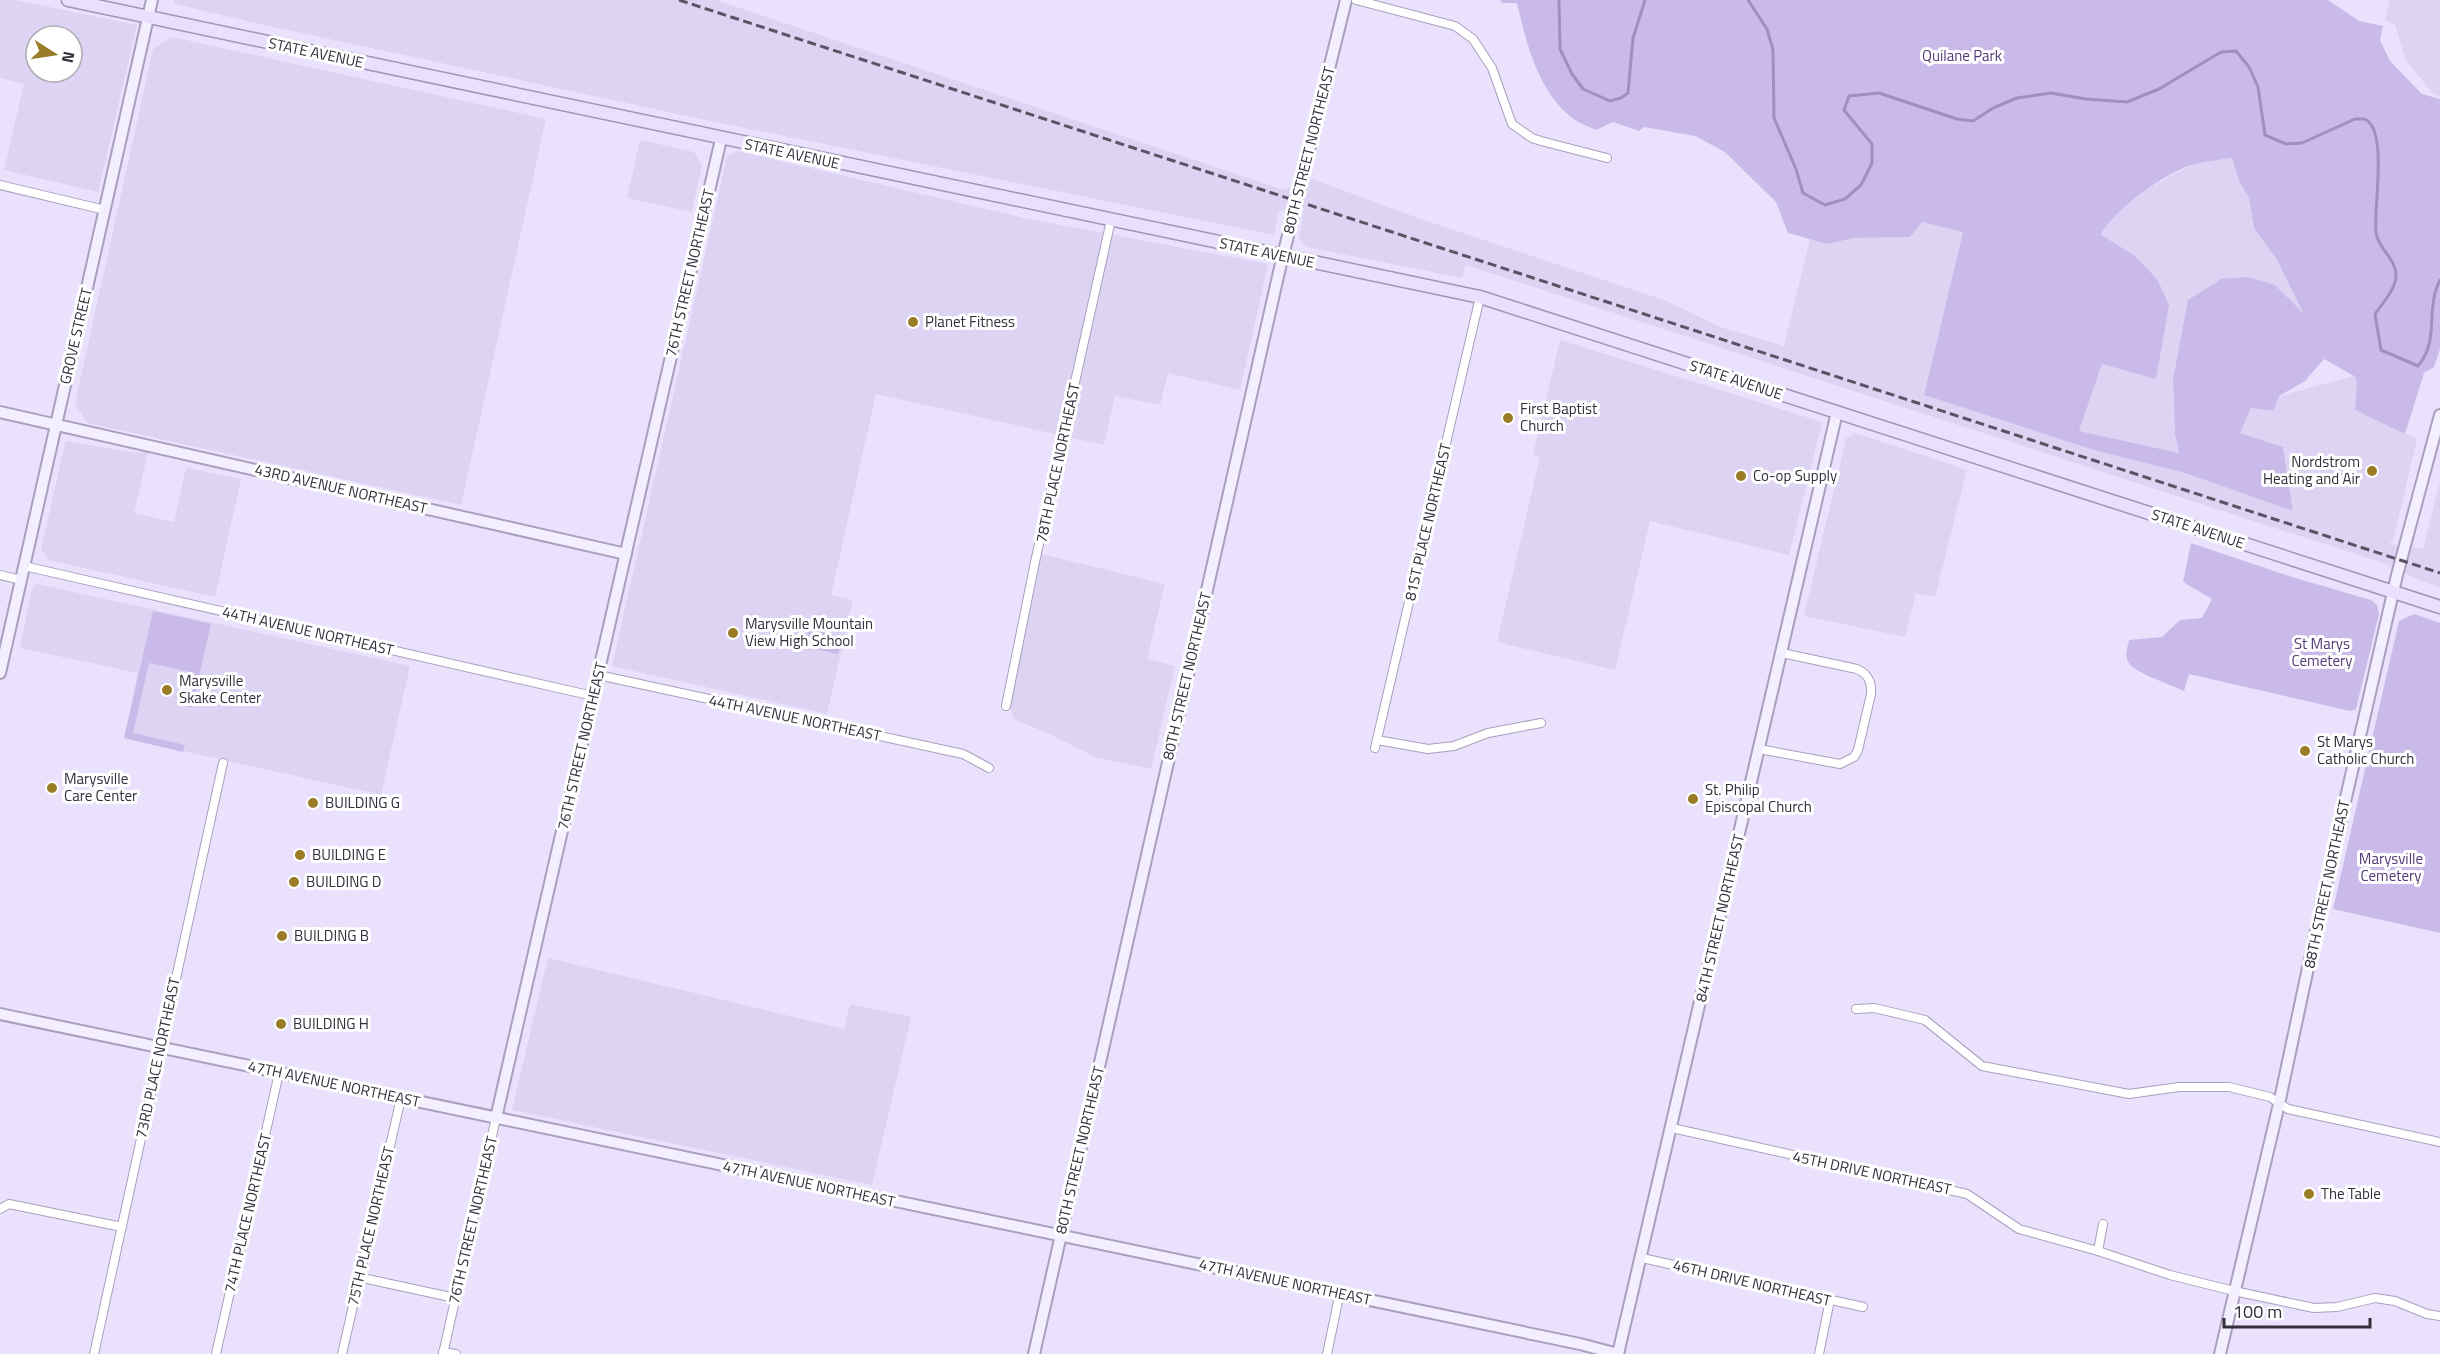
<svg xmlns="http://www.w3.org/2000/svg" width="2440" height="1354" viewBox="0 0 2440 1354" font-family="'Titillium Web',sans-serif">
	<rect width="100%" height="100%" fill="#eae2fc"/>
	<g fill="#ddd3f2" fill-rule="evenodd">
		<path d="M0,0H15L137,25L98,192L4,170L24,84L0,78ZM36,36H72V72H36Z"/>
		<polygon points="173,0 716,0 1284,190 1312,179 1418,218 1667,301 1720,327 1784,346 1810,239 1827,244 1854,238 1910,237 1922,222 1963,232 1924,395 2094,450 2185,473 2293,511 2283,447 2240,433 2251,408 2273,411 2279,396 2354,376 2357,381 2355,410 2417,439 2394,537 2390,544 2423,549 2440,482 2440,587 2421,581 2386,564 1466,265 1462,278 1306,247 1299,238 1304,208 1279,210 1274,235 710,121 251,22 175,4"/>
		<polygon points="2390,0 2440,0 2440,96 2434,95 2406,60 2395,24 2385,21"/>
		<polygon points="172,37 546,119 461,505 88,423 75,404 153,49"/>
		<polygon points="640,140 694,152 702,165 692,212 627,198"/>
		<polygon points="737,151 1024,218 1268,264 1240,390 1168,373 1160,405 1115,396 1104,445 876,394 831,595 853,600 827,714 612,666 727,157"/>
		<polygon points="2232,158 2239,181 2249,198 2254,228 2277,260 2306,316 2221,279 2188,300 2173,379 2175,434 2179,453 2079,431 2102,364 2157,279 2134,255 2101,235 2108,221 2149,188 2193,164"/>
		<polygon points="1560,340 1822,422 1789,555 1650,521 1615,670 1497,642 1540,457 1533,455"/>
		<polygon points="1855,433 1967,470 1935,597 1916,593 1905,637 1804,616 1846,439"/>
		<polygon points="67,441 129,452 148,452 134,513 160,519 174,522 186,468 241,479 215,597 48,560 41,549 65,444"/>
		<polygon points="1041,554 1165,584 1147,659 1175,666 1151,769 1095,757 1043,731 1015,720 1009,706"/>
		<polygon points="37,584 410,666 381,795 124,738 138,673 20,648 33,585"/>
		<polygon points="548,958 844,1029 850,1004 911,1017 872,1185 512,1110"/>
	</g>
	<g fill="#c9bae9" fill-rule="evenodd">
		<path d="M1500,0H2328L2359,21L2383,26L2380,40L2390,61L2422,94L2440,99V349L2434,367L2424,373L2405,434L2355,410L2357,381L2354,376L2324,359L2305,381L2279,396L2273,411L2251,408L2240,433L2283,447L2293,511L2185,473L2094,450L1924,395L1963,232L1922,222L1910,237L1854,238L1827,244L1788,233L1776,202L1725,152L1695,136L1644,127L1639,131L1613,122L1596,130C1590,127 1581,124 1575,120C1538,93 1527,45 1517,3H1502ZM2232,158L2239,181L2249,198L2254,228L2277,260L2304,314L2275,285L2247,277L2221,279L2188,300L2173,379L2175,434L2179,453L2079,431L2102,364L2156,379L2169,305L2157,279L2134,255L2101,235C2112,211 2169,170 2195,164C2207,161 2220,160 2232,158Z"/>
		<path d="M2191,543L2292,577L2371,600L2377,605L2379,614L2356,709L2350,711L2189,674L2184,691C2171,684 2129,672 2127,659C2125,653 2128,646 2129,640L2162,637L2180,620L2202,618L2212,599L2183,582Z"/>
		<polygon points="153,611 211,624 192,707 188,707 195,673 149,663 133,733 185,745 183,752 124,738"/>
		<polygon points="2414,614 2440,623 2440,933 2333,909 2399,621"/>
		<polygon points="811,630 841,636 843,639 838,654 807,647 805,644 808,632"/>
	</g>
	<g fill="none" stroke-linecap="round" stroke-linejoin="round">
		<g stroke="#a090be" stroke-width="3">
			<polyline points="1559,0 1560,49 1572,74 1583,89 1610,101 1621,98 1628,93 1633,38 1645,0"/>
			<path d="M1748,0L1767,29L1773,50L1774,118L1796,169L1803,193L1825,205L1845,199L1861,185L1872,163V144L1844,110L1849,96L1879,93L1957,119L1973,121L1993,108L2017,98L2051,93L2086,99L2127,102L2159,89L2221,52L2236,51L2249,67L2258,87L2265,135L2286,144L2302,143L2355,119C2358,119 2361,119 2364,119C2389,127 2373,212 2376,232C2377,247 2395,258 2396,274C2397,288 2382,304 2375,314L2381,350L2418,366C2440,341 2425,308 2440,280"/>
		</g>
		<g stroke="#a99fbe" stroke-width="10">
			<g id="street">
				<polyline points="1356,0 1455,26 1473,39 1492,68 1512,124 1532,138 1541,141 1607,158"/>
				<polyline points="0,185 105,210"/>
				<polyline points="24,566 593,696"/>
				<polyline points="0,575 21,580"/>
				<polyline points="598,675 963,754 989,768"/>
				<polyline points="1006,706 1035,562 1111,220"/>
				<polyline points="1377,740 1428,749 1454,746 1488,733 1541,723"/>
				<polyline points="1375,748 1480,297"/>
				<path d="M1759,749L1840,764L1854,757L1858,750L1871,694C1872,682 1868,674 1857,669L1782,653"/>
				<polyline points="1856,1009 1874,1008 1925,1020 1982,1066 2129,1094 2179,1087 2229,1087 2270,1097 2288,1109 2440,1142"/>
				<polyline points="1672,1128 1967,1194 2019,1229 2098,1251 2170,1275 2234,1291 2314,1308 2337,1307 2375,1298 2395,1301 2427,1314 2440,1316"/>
				<polyline points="0,1209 9,1204 122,1227"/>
				<polyline points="2098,1251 2103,1224"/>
				<polyline points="1642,1258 1863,1307"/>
				<polyline points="358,1277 455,1298"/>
				<polyline points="443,1352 456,1354"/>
				<polyline points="94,1354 223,763"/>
				<polyline points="216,1354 279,1073"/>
				<polyline points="342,1354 401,1098"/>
				<polyline points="443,1354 496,1118"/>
				<polyline points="1327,1354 1340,1292"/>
				<polyline points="1819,1354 1830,1300"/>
			</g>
		</g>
		<g stroke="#a99fbe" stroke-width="14">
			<g id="secondary">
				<polyline points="0,412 626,554"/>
				<polyline points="0,673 152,0"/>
				<polyline points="0,1014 1580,1344 1618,1354"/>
				<polyline points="496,1118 721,139"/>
				<polyline points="1034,1354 1279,272 1346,0"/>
				<polyline points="1618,1354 1837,412"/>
				<polyline points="2220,1354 2279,1104 2322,902 2397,575 2440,415"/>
			</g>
		</g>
		<g stroke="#a194ba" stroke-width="15">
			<polyline id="primary" points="68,0 1480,297 2440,607"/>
		</g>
		<use href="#street" stroke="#fff" stroke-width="8"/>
		<use href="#secondary" stroke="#f4efff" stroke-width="10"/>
		<use href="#primary" stroke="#eae0fe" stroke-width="12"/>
		<polyline stroke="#595463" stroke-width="3" stroke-dasharray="9 4.5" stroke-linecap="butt" points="679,0 2440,573"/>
	</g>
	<g fill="#997c25" stroke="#fff" stroke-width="2">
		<circle cx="913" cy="322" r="6"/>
		<circle cx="1508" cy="418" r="6"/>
		<circle cx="2372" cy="471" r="6"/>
		<circle cx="1741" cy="476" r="6"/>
		<circle cx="733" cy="633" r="6"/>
		<circle cx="167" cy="690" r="6"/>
		<circle cx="2305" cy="751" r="6"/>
		<circle cx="52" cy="788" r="6"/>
		<circle cx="1693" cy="799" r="6"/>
		<circle cx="313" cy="803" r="6"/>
		<circle cx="300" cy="855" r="6"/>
		<circle cx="294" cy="882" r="6"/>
		<circle cx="282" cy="936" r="6"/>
		<circle cx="281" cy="1024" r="6"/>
		<circle cx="2309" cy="1194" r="6"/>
	</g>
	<g text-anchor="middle" stroke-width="6" stroke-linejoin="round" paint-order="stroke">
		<g font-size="15" fill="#332f3b" stroke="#fff">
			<text transform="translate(316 53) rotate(12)" y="5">STATE AVENUE</text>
			<text transform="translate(1309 150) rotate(-76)" y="5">80TH STREET NORTHEAST</text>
			<text transform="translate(792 154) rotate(12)" y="5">STATE AVENUE</text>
			<text transform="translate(1267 253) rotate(12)" y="5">STATE AVENUE</text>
			<text transform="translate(690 273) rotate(-77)" y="5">76TH STREET NORTHEAST</text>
			<text transform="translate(76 336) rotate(-77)" y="5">GROVE STREET</text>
			<text transform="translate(1736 380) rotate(18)" y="5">STATE AVENUE</text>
			<text transform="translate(1058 463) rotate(-78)" y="5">78TH PLACE NORTHEAST</text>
			<text transform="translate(341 489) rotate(13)" y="5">43RD AVENUE NORTHEAST</text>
			<text transform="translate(1428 522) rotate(-77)" y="5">81ST PLACE NORTHEAST</text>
			<text transform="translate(2198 529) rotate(18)" y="5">STATE AVENUE</text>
			<text transform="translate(308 631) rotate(13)" y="5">44TH AVENUE NORTHEAST</text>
			<text transform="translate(1187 676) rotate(-77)" y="5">80TH STREET NORTHEAST</text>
			<text transform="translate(795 718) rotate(12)" y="5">44TH AVENUE NORTHEAST</text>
			<text transform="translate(582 746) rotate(-77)" y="5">76TH STREET NORTHEAST</text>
			<text transform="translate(2327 884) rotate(-78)" y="5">88TH STREET NORTHEAST</text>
			<text transform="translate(1720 918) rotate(-77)" y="5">84TH STREET NORTHEAST</text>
			<text transform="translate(158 1058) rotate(-78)" y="5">73RD PLACE NORTHEAST</text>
			<text transform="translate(334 1084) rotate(12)" y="5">47TH AVENUE NORTHEAST</text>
			<text transform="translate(1080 1150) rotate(-77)" y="5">80TH STREET NORTHEAST</text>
			<text transform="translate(1872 1173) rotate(12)" y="5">45TH DRIVE NORTHEAST</text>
			<text transform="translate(809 1184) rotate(12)" y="5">47TH AVENUE NORTHEAST</text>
			<text transform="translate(248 1213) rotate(-77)" y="5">74TH PLACE NORTHEAST</text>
			<text transform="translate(473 1220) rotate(-77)" y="5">76TH STREET NORTHEAST</text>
			<text transform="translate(371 1226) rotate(-77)" y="5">75TH PLACE NORTHEAST</text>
			<text transform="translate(1285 1282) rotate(12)" y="5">47TH AVENUE NORTHEAST</text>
			<text transform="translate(1752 1283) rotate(13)" y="5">46TH DRIVE NORTHEAST</text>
		</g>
		<g font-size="15" fill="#523b76" stroke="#fff">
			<text x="1962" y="61">Quilane Park</text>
			<text x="2322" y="649">St Marys<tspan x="2322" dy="17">Cemetery</tspan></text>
			<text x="2391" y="864">Marysville<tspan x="2391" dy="17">Cemetery</tspan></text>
		</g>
		<g font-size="15" fill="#332f3b" stroke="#fff" text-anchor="start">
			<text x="925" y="327">Planet Fitness</text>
			<text x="1520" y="414">First Baptist<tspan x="1520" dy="17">Church</tspan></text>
			<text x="2360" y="467" text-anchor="end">Nordstrom<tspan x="2360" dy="17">Heating and Air</tspan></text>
			<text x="1753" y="481">Co-op Supply</text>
			<text x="745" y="629">Marysville Mountain<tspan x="745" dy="17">View High School</tspan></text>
			<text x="179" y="686">Marysville<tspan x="179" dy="17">Skake Center</tspan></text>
			<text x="2317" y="747">St Marys<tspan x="2317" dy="17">Catholic Church</tspan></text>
			<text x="64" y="784">Marysville<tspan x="64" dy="17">Care Center</tspan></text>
			<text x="1705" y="795">St. Philip<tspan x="1705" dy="17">Episcopal Church</tspan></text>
			<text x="325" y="808">BUILDING G</text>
			<text x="312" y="860">BUILDING E</text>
			<text x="306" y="887">BUILDING D</text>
			<text x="294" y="941">BUILDING B</text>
			<text x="293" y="1029">BUILDING H</text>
			<text x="2321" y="1199">The Table</text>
		</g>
	</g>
	<g transform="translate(54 54) rotate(102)"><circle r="28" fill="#ffffff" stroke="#adacb1" stroke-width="1.5"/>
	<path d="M0-4.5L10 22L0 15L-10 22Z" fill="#997c25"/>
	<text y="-9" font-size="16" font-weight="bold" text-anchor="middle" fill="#332f3b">N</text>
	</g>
	<path d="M2224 1318v9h146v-9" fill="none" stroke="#332f3b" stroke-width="3"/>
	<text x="2233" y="1318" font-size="18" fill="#332f3b" stroke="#ffffff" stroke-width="4.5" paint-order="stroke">100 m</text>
</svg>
